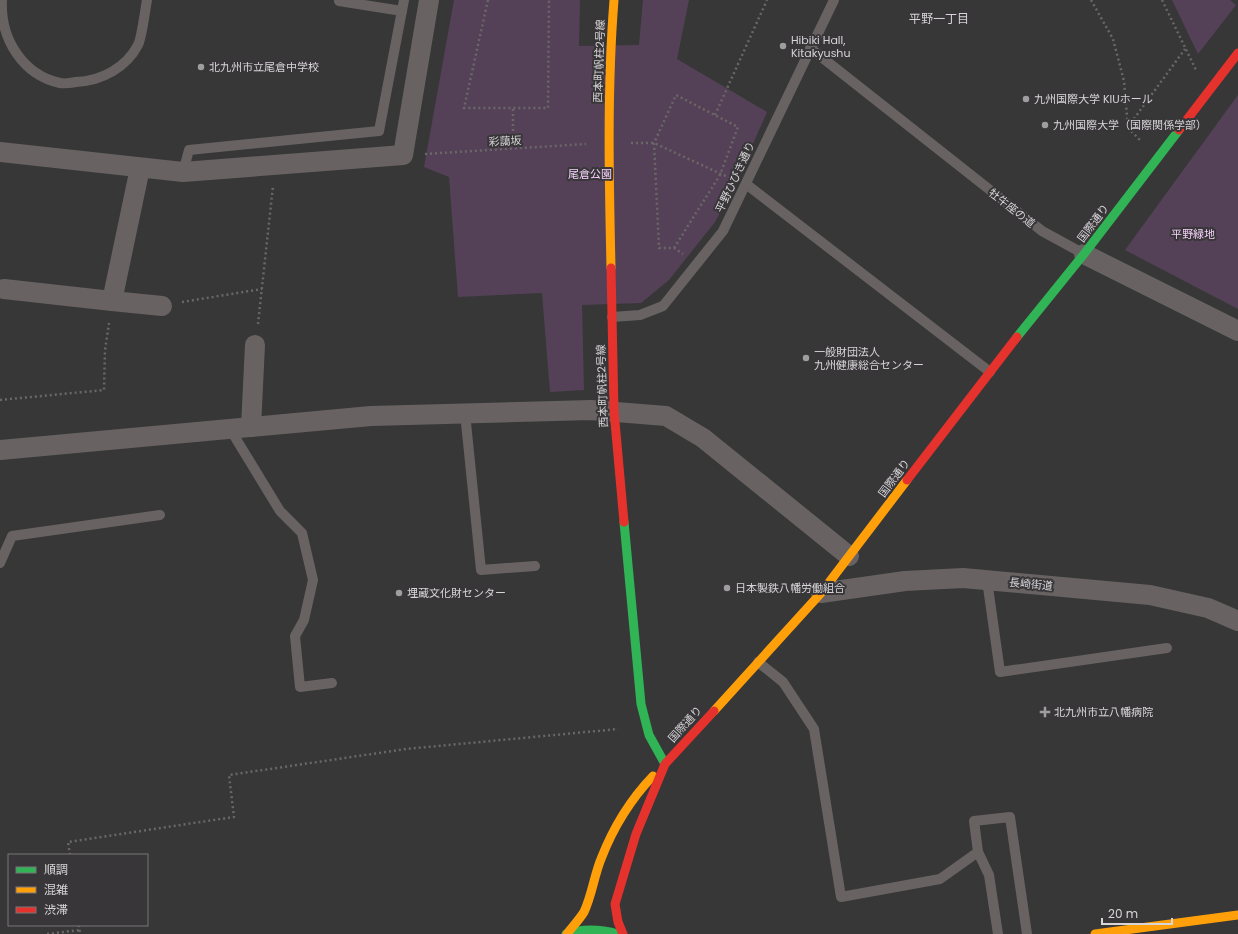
<svg xmlns="http://www.w3.org/2000/svg" width="1238" height="934" viewBox="0 0 1238 934" font-family="Poppins,'Noto Sans JP',sans-serif">
	<rect width="100%" height="100%" fill="#373737"/>
	<g fill="#544157">
		<polygon points="454,0 580,0 579,46 639,45 643,0 689,0 677,59 767,112 738,178 715,222 669,280 641,303 582,305 584,390 550,392 542,293 458,297 449,177 424,167"/>
		<polygon points="1172,0 1230,0 1236,5 1198,54"/>
		<polygon points="1238,95 1238,309 1125,250"/>
	</g>
	<g fill="none" stroke-linecap="round" stroke-linejoin="round">
		<g stroke="#6b6767" stroke-width="2.5" stroke-dasharray="2 3" stroke-linecap="butt">
			<polyline points="488,0 464,108 548,108 549,0"/>
			<polyline points="1091,0 1113,39 1124,81 1128,128 1141,141"/>
			<polyline points="1162,0 1196,70"/>
			<polyline points="513,109 513,149"/>
			<polyline points="715,115 767,0"/>
			<polyline points="1128,127 1185,49"/>
			<polyline points="631,143 654,143 730,178"/>
			<polyline points="425,154 586,144"/>
			<polyline points="674,248 720,175 738,127 676,95 654,143 659,248 674,248 683,254"/>
			<polyline points="182,302 262,289"/>
			<polyline points="258,324 273,186"/>
			<polyline points="0,400 104,390 105,350 109,323"/>
			<polyline points="70,855 68,842 234,817 229,775 406,749 618,729"/>
			<polyline points="79,925 80,934"/>
			<polyline points="47,934 80,930"/>
		</g>
		<g stroke="#686362" stroke-width="10">
			<path d="M2,0C0,39 23,75 60,83C65,84 71,83 76,82C101,81 126,68 138,45C142,37 145,10 147,0"/>
			<polyline points="339,1 402,11"/>
			<polyline points="810,48 1042,231 1084,254"/>
			<polyline points="183,172 189,150 379,131 404,0"/>
			<polyline points="746,184 990,372"/>
			<polyline points="612,317 640,315 663,306 723,231 834,0"/>
			<polyline points="465,413 481,570 535,566"/>
			<polyline points="230,429 280,511 302,533 313,580 304,620 295,636 300,687 332,683"/>
			<polyline points="0,563 12,536 160,515"/>
			<polyline points="987,580 1000,672 1167,648"/>
			<polyline points="758,662 783,682 814,729 841,897 940,879 978,852 974,821 1010,817 1027,934"/>
			<polyline points="978,852 989,875 998,934"/>
		</g>
		<g stroke="#686362" stroke-width="20">
			<polyline points="0,152 183,172 403,155 429,0"/>
			<polyline points="1084,254 1238,331"/>
			<polyline points="4,289 112,301 140,168"/>
			<polyline points="112,301 162,306"/>
			<polyline points="251,427 255,345"/>
			<polyline points="0,450 371,416 591,410 666,416 703,438 849,556"/>
			<polyline points="821,593 905,581 963,578 1150,595 1208,608 1238,621"/>
		</g>
		<g stroke="#30b455" stroke-width="9">
			<polyline points="1017,337 1084,254 1179,130"/>
			<polyline points="624,522 641,704 649,735 665,764"/>
			<path d="M566,934C584,928 600,929 618,934"/>
		</g>
		<g stroke="#ff9f0a" stroke-width="9">
			<path d="M611,268C609,179 607,89 614,0"/>
			<polyline points="714,711 821,593 907,480"/>
			<path d="M567,934C573,926 579,920 584,912C592,895 594,876 601,859C613,828 630,800 653,776"/>
			<polyline points="1095,934 1238,915"/>
		</g>
		<g stroke="#e5322d" stroke-width="9">
			<polyline points="1179,130 1238,53"/>
			<polyline points="611,268 614,411 624,522"/>
			<polyline points="907,480 1017,337"/>
			<polyline points="623,934 618,922 615,904 636,834 665,764 714,711"/>
		</g>
	</g>
	<g fill="#9f9e9f" stroke="#383638" stroke-width="1.5">
		<circle cx="783" cy="46" r="4"/>
		<circle cx="201" cy="67" r="4"/>
		<circle cx="1026" cy="99" r="4"/>
		<circle cx="1045" cy="125" r="4"/>
		<circle cx="806" cy="358" r="4"/>
		<circle cx="727" cy="588" r="4"/>
		<circle cx="399" cy="593" r="4"/>
		<path d="M1043 706h4v4h4v4h-4v4h-4v-4h-4v-4h4z"/>
	</g>
	<g text-anchor="middle" stroke-width="4" stroke-linejoin="round" paint-order="stroke">
		<g font-size="11" fill="#d7d5d7" stroke="#383638" text-anchor="start">
			<text x="791" y="44">Hibiki Hall,<tspan x="791" dy="13">Kitakyushu</tspan></text>
			<text x="209" y="71">北九州市立尾倉中学校</text>
			<text x="1034" y="103">九州国際大学 KIUホール</text>
			<text x="1053" y="129">九州国際大学（国際関係学部）</text>
			<text x="814" y="356">一般財団法人<tspan x="814" dy="13">九州健康総合センター</tspan></text>
			<text x="735" y="592">日本製鉄八幡労働組合</text>
			<text x="407" y="597">埋蔵文化財センター</text>
			<text x="1054" y="716">北九州市立八幡病院</text>
		</g>
		<g font-size="11" fill="#d7d5d7" stroke="#383638">
			<text transform="translate(599 61) rotate(-88)" y="4">西本町帆柱2号線</text>
			<text transform="translate(505 141) rotate(-3)" y="4">彩藹坂</text>
			<text transform="translate(735 177) rotate(-65)" y="4">平野ひびき通り</text>
			<text transform="translate(1012 208) rotate(38)" y="4">牡牛座の道</text>
			<text transform="translate(1093 223) rotate(-53)" y="4">国際通り</text>
			<text transform="translate(602 386) rotate(-92)" y="4">西本町帆柱2号線</text>
			<text transform="translate(894 478) rotate(-53)" y="4">国際通り</text>
			<text transform="translate(1031 584) rotate(5)" y="4">長崎街道</text>
			<text transform="translate(685 724) rotate(-48)" y="4">国際通り</text>
		</g>
		<g font-size="11" fill="#f6d1fd" stroke="#383638">
			<text x="590" y="178">尾倉公園</text>
			<text x="1193" y="238">平野緑地</text>
		</g>
		<g font-size="12" fill="#d7d5d7" stroke="#383638">
			<text x="939" y="23">平野一丁目</text>
		</g>
	</g>
	<rect x="8" y="854" width="140" height="72" fill="#383638" stroke="#787678"/>
	<rect x="16" y="867" width="20" height="6" fill="#30b455" stroke="#787678"/>
	<text x="44" y="874" font-size="12" fill="#d7d5d7">順調</text>
	<rect x="16" y="887" width="20" height="6" fill="#ff9f0a" stroke="#787678"/>
	<text x="44" y="894" font-size="12" fill="#d7d5d7">混雑</text>
	<rect x="16" y="907" width="20" height="6" fill="#e5322d" stroke="#787678"/>
	<text x="44" y="914" font-size="12" fill="#d7d5d7">渋滞</text>
	<path d="M1102 918v6h70v-6" fill="none" stroke="#d7d5d7" stroke-width="2"/>
	<text x="1108" y="918" font-size="12" fill="#d7d5d7" stroke="#383638" stroke-width="3" paint-order="stroke">20 m</text>
</svg>
